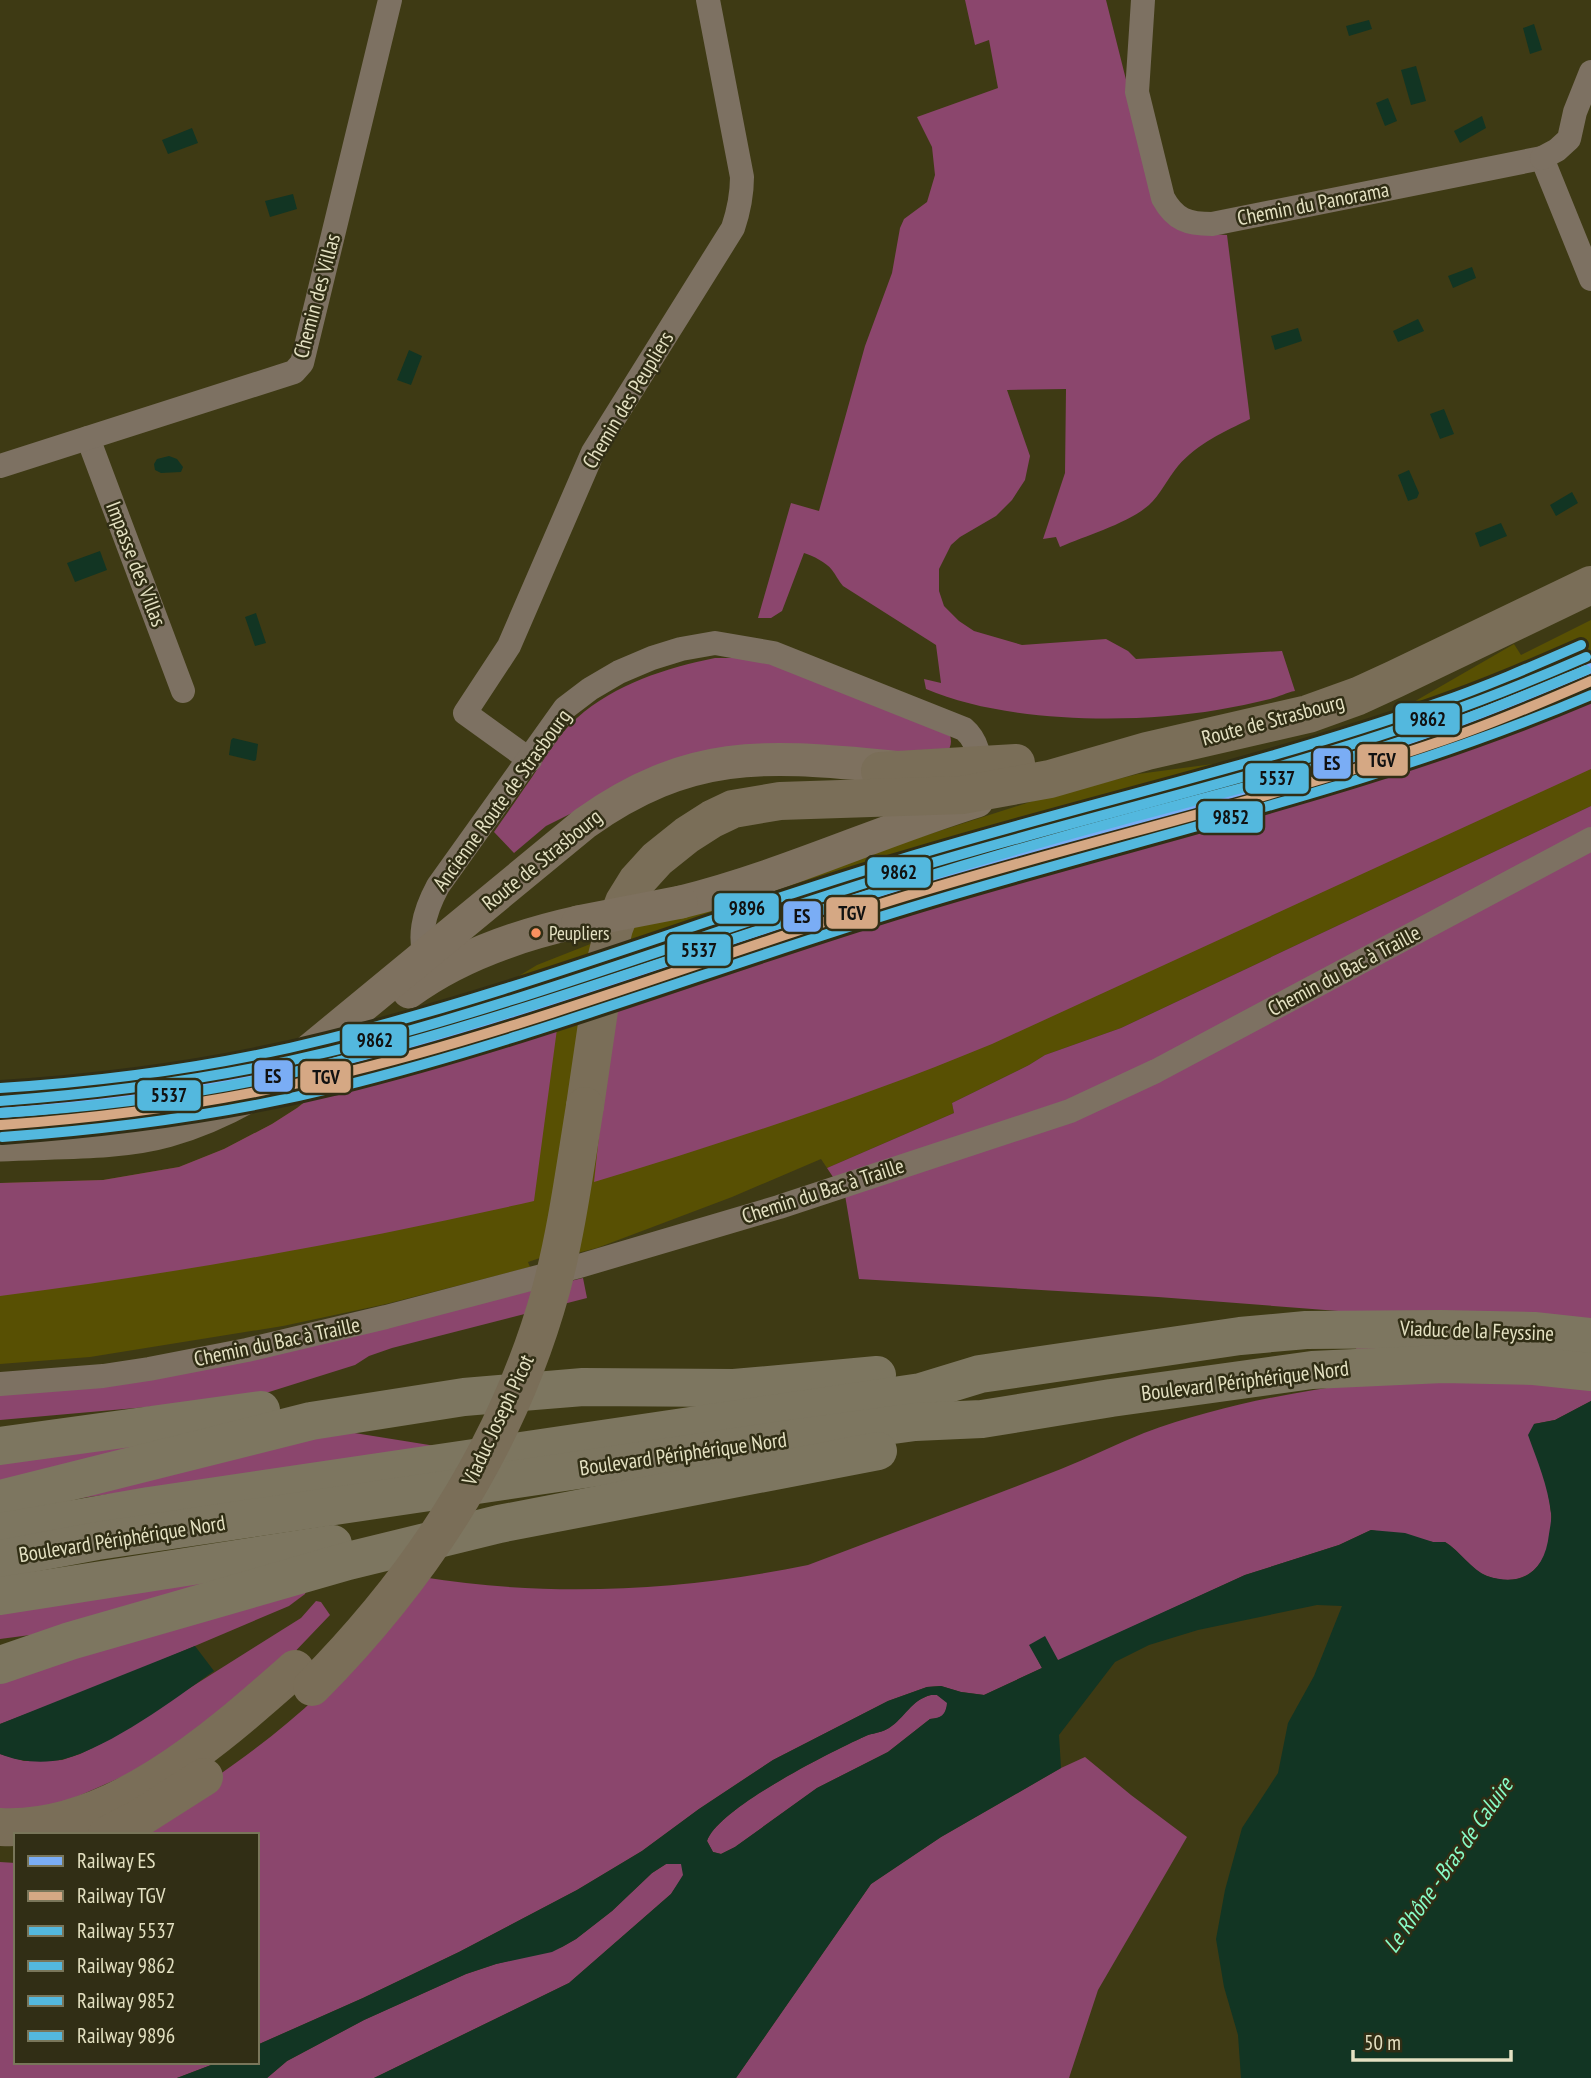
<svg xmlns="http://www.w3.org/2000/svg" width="1591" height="2078" viewBox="0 0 1591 2078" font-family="'PT Sans Narrow',sans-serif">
	<rect width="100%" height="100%" fill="#3e3a14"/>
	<polygon fill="#585003" points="1591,620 1591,806 1121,1028 1045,1055 1029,1065 952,1103 954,1113 827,1168 821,1159 732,1197 597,1248 557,1258 555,1253 528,1262 530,1267 386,1304 283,1326 90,1357 0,1364 0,1183 103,1180 179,1167 224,1149 272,1124 297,1108 318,1091 200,1105 148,1120 60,1129 0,1131 0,1096 120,1095 191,1082 191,1077 373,1044 411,1034 437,1025 537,965 631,928 729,906 880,850 1039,799 1138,774 1243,760 1338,733 1405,707 1514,644 1521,655"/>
	<g fill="#8b466d">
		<path d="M965,0H1106L1159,211L1191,233L1227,235L1250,419C1224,432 1198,443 1178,466C1168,478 1160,495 1149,505C1127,524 1087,535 1060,547L1056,537L1043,539L1065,473L1066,389L1007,390L1030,456L1025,480L1012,500L996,516L960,537L951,545L939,569V591L944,606L959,621L974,631L1022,645L1106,639L1128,651L1136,659L1282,651L1295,691C1287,692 1279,697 1270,699C1253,703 1235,707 1217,710C1133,724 1005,723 926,689L924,679L941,683L936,645L843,586C838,580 836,575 832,570C826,562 813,556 804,553L782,611L771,618H758L791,503L819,511L865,346L892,273L900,228L904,219L927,202L935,175L932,147L917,117L998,88L989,40L975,45Z"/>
		<path d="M715,658H741L772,663L950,735C952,743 951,747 946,754L799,749L596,801L546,826L514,853L494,832C509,810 525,788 540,765C551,749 562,731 577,718C615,684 666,668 715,658Z"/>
		<path d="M1591,686V769L992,1044C862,1098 729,1141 594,1182L614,997L893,906L1408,758L1526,715Z"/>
		<path d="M1591,806V1401L1555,1420L1534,1424C1539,1453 1548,1484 1551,1513C1555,1556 1532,1592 1487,1576C1471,1570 1460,1551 1445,1542H1433L1371,1530L1339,1545L1245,1575L1058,1661L1047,1642L1033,1650L1042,1668L984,1695L961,1692L941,1686L927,1687L888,1701L773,1760L699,1809L642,1851L577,1890L459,1952L363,1998L257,2045V1835H125C194,1793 261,1750 320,1694C356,1658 388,1615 422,1577C550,1598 681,1591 808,1565C892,1533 977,1502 1061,1469C1089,1458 1116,1444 1144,1433C1214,1407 1287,1393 1361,1383L1351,1312L1158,1297L859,1279L845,1195L827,1168L954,1113L952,1103L1029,1065L1045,1055L1121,1028Z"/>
		<path d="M559,1014L534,1201C358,1241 180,1273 0,1296V1183L103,1180L179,1167L224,1149L272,1124L297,1108L320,1090L361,1082V1075L443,1052Z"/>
		<polygon points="583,1278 587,1298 392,1348 369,1356 355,1365 269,1392 181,1404 0,1420 0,1392 243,1360"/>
		<polygon points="297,1411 0,1487 0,1459"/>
		<polygon points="342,1431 448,1448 0,1509"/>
		<polygon points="370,1546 53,1632 0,1639 0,1605"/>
		<polygon points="307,1589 305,1594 289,1606 110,1682 0,1724 0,1676"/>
		<polygon points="316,1601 321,1602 330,1615 286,1661 158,1761 56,1806 0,1811 0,1754 24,1761 43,1761 62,1760 80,1754 104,1742 301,1618"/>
		<path d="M931,1695H937L948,1703L944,1715L938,1718L930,1719L888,1752L817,1788L735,1847L721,1854L713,1852L707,1841C718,1808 834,1750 868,1735C874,1733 883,1732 889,1728C904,1718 911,1700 931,1695Z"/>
		<polygon points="1085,1757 1131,1795 1187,1837 1098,1990 1069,2078 736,2078 871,1884 941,1837 1061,1768"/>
		<polygon points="0,1862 16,1863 16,2062 219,2062 177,2078 0,2078"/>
		<polygon points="666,1864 682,1864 684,1875 671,1894 569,1983 374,2078 267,2078 287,2061 364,2020 466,1974 496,1964 562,1947 576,1939 612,1911 652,1873"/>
	</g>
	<g fill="#123523" fill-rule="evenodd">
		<polygon points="1369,20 1372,29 1349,36 1346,26"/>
		<polygon points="1534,24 1542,50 1530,54 1523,28"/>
		<polygon points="1416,66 1426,101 1411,105 1401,70"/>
		<polygon points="1388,98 1397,121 1385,126 1376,103"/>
		<polygon points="1482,116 1486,128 1460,143 1454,131"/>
		<polygon points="192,128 198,143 168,154 162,140"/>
		<polygon points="293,194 297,209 270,217 265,201"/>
		<polygon points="1472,267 1476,278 1453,288 1448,276"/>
		<polygon points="1418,319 1424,331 1398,342 1393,331"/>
		<polygon points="1298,328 1302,341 1275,350 1271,336"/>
		<polygon points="409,350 422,356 411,385 397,380"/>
		<polygon points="1444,409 1454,434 1440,439 1430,414"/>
		<polygon points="169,456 177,459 183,467 181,472 161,473 155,470 154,464 157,459"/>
		<polygon points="1409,470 1419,493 1417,498 1408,501 1398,475"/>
		<polygon points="1572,492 1578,503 1556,516 1550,505"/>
		<polygon points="1501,523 1507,536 1480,547 1475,533"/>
		<polygon points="100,551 107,570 75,582 67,563"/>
		<polygon points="256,613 266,643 255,646 245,617"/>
		<polygon points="233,738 258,744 256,760 254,761 229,755 231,740"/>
		<path d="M1591,1401V2078H1241L1238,2035L1224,1987L1216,1939L1225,1890L1242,1828L1278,1773L1288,1723L1314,1676L1342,1606L1317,1605L1198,1630L1149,1645L1115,1662L1059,1735L1061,1768L941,1837L871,1884L736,2078H374L569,1983L671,1894L683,1875L681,1864H666L652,1873L612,1911L576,1939L562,1947L552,1952L496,1964L466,1974L364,2020L287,2061L267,2078H177L219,2062H257V2045L363,1998L459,1952L577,1890L642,1851L699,1809L773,1760L888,1701L927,1687L941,1686L961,1692L984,1695L1042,1668L1029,1645L1045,1636L1058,1660L1245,1575L1339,1545L1371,1530L1405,1533L1433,1542H1445C1460,1551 1472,1570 1487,1576C1523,1588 1545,1571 1549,1534C1550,1527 1552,1519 1551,1513C1548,1486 1537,1460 1528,1435L1534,1424L1555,1420ZM931,1695H937L947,1703C946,1715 941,1718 930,1719L888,1752L817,1788L735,1847L721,1854L713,1852L707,1841C718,1808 834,1750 868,1735C875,1733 883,1732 889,1728C905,1718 911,1700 931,1695Z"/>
		<path d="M195,1646L214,1671C173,1700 112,1746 64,1759C44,1764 19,1762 0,1754V1724Z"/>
	</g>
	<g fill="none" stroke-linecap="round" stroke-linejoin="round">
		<g stroke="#7d7162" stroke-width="24">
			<path d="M1143,0L1137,92L1163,198C1175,220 1188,224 1212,224L1542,158L1591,279"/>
			<polyline points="1542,158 1557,150 1569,139 1575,112 1591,72"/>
			<polyline points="88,438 183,691"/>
			<polyline points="0,466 294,372 302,363 390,0"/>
			<path d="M530,760L465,713L509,646L593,452L733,228C739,210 742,195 742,177L708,0"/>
			<path d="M429,967C416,939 424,912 438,886L565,708L590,689L619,672L652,658L681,649L715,643L773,653L964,729C977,740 981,758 980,775L977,778"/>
			<polyline points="0,1384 103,1376 149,1369 247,1350 386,1317 576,1267 779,1207 1070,1111 1156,1071 1591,839"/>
		</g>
		<g stroke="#7e715f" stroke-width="33">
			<path d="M681,902C782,877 877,832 977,801"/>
			<path d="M409,992C458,956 519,935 578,922"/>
			<path d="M0,1145C52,1142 118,1145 167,1131C201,1121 236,1105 266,1086L585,823C698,743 776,757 906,768"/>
		</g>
		<g stroke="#7a6e58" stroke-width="38">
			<polyline points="880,771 1016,763"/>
			<polyline points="585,1106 607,956 614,928 624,902 637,881 657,859 687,835 712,819 733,809 780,801 962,795 1050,779 1147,751 1308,714 1358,696 1395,679 1591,585"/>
			<path d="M0,1827C111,1833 217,1738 295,1669"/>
			<polyline points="107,1835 138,1819 204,1777"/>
		</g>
		<g stroke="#7d7660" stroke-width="38">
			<polyline points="0,1446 261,1410"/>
			<polyline points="0,1499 311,1421 464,1397 583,1387 734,1388 877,1375"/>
			<polyline points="0,1532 149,1506 921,1392 980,1374 1240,1336 1306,1330 1441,1329 1534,1331 1591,1337"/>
			<polyline points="0,1559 97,1541 782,1440 915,1422 982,1419 1111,1398 1312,1370 1443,1364 1534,1366 1591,1372"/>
			<polyline points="0,1596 333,1544"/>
			<polyline points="0,1665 70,1641 348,1561 499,1524 878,1451"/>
		</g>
		<polyline stroke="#7e715f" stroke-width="33" points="578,922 681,902"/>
		<path stroke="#7a6e58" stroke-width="38" d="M312,1687C423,1575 509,1442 551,1290C567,1230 575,1167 585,1106"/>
		<g stroke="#312e15" stroke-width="16">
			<path id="rail-1" d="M0,1113C111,1105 221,1090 329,1064C523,1017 710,943 901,885C1081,830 1267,790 1444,727C1494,709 1542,689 1591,668"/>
		</g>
		<g stroke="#312e15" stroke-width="16">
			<path id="rail-2" d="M1,1125C112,1117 221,1102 330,1076C526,1030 716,954 909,895C1087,841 1269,800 1444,740C1494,723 1543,702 1591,681"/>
		</g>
		<g stroke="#312e15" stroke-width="16">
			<path id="rail-3" d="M0,1113C97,1107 193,1095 287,1074C498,1025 700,946 906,883C983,859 1059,837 1137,816C1238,789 1341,763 1440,728C1489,711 1538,690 1586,670"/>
		</g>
		<g stroke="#312e15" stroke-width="16">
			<path id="rail-4" d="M0,1101C111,1093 220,1078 328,1052C521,1005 708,931 898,873C1078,818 1263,778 1440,715C1489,698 1538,678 1586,657"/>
		</g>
		<g stroke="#312e15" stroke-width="16">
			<path id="rail-5" d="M2,1137C115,1129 228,1114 338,1087C532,1039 719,966 909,908C1137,838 1371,789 1591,695"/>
		</g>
		<g stroke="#312e15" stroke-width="16">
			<path id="rail-6" d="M0,1088C110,1081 220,1066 327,1039C520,992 705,918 895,861C1074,806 1259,766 1435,704C1485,687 1533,666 1581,645"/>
		</g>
		<use href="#rail-1" stroke="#7aadf5" stroke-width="10"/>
		<use href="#rail-2" stroke="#d5a884" stroke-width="10"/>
		<use href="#rail-3" stroke="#53b8de" stroke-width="10"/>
		<use href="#rail-4" stroke="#53b8de" stroke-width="10"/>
		<use href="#rail-5" stroke="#53b8de" stroke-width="10"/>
		<use href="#rail-6" stroke="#53b8de" stroke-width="10"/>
	</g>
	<circle fill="#fa915f" stroke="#312e15" stroke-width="2.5" cx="536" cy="933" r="6"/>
	<g text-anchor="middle" stroke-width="5" stroke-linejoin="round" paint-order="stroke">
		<g font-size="19" fill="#e4e1c2" stroke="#312e15" text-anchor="start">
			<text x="549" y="940">Peupliers</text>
		</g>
		<g font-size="21" fill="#e4e1c2" stroke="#312e15">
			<text transform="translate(1313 204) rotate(-11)" y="7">Chemin du Panorama</text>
			<text transform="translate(317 296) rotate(-75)" y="7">Chemin des Villas</text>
			<text transform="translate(628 400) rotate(-59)" y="7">Chemin des Peupliers</text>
			<text transform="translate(136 564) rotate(69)" y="7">Impasse des Villas</text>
			<text transform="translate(1273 720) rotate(-15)" y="7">Route de Strasbourg</text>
			<text transform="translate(502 800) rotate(-54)" y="7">Ancienne Route de Strasbourg</text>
			<text transform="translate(542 860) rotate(-39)" y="7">Route de Strasbourg</text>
			<text transform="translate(1344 971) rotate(-28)" y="7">Chemin du Bac à Traille</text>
			<text transform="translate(823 1191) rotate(-18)" y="7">Chemin du Bac à Traille</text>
			<text transform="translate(1477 1331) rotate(2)" y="7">Viaduc de la Feyssine</text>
			<text transform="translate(277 1342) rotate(-12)" y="7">Chemin du Bac à Traille</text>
			<text transform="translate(1245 1381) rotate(-7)" y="7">Boulevard Périphérique Nord</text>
			<text transform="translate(498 1420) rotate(-65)" y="7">Viaduc Joseph Picot</text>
			<text transform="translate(683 1454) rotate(-8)" y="7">Boulevard Périphérique Nord</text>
			<text transform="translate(122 1539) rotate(-9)" y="7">Boulevard Périphérique Nord</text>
		</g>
		<g font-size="23" font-style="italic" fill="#88fcc7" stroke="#312e15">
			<text transform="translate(1448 1865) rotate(-55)" y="8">Le Rhône - Bras de Caluire</text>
		</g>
	</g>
	<g stroke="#312e15" stroke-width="2.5">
		<rect x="1394" y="702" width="67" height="34" rx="7" fill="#53b8de"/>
		<rect x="1356" y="743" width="53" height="34" rx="7" fill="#d5a884"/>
		<rect x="1312" y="747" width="40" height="33" rx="7" fill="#7aadf5"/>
		<rect x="1244" y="762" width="66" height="33" rx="7" fill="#53b8de"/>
		<rect x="1197" y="800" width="67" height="34" rx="7" fill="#53b8de"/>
		<rect x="866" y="856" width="66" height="33" rx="7" fill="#53b8de"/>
		<rect x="713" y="892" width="67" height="33" rx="7" fill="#53b8de"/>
		<rect x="825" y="896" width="54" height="34" rx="7" fill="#d5a884"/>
		<rect x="782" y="900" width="40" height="33" rx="7" fill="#7aadf5"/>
		<rect x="666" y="933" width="66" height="34" rx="7" fill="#53b8de"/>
		<rect x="341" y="1023" width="67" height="34" rx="7" fill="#53b8de"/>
		<rect x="253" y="1059" width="41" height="34" rx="7" fill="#7aadf5"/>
		<rect x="299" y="1060" width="53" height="34" rx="7" fill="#d5a884"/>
		<rect x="136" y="1079" width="66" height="33" rx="7" fill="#53b8de"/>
	</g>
	<g font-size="19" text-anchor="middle" font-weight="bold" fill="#111">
		<text x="1428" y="726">9862</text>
		<text x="1382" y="767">TGV</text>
		<text x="1332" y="770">ES</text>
		<text x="1277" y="785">5537</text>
		<text x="1231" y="824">9852</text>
		<text x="899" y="879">9862</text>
		<text x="747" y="915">9896</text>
		<text x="852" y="920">TGV</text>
		<text x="802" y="923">ES</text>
		<text x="699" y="957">5537</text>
		<text x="375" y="1047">9862</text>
		<text x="273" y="1083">ES</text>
		<text x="326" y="1084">TGV</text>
		<text x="169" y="1102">5537</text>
	</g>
	<rect x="14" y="1833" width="245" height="231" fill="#312e15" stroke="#79765a" stroke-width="2"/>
	<rect x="28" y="1856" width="35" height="10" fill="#7aadf5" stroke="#79765a" stroke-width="2"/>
	<text x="77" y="1868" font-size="21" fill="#e4e1c2">Railway ES</text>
	<rect x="28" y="1891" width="35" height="10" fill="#d5a884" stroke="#79765a" stroke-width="2"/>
	<text x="77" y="1903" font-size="21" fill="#e4e1c2">Railway TGV</text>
	<rect x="28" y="1926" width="35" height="10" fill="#53b8de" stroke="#79765a" stroke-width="2"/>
	<text x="77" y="1938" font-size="21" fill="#e4e1c2">Railway 5537</text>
	<rect x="28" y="1961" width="35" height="10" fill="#53b8de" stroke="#79765a" stroke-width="2"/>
	<text x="77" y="1973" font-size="21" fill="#e4e1c2">Railway 9862</text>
	<rect x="28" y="1996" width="35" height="10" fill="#53b8de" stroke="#79765a" stroke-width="2"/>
	<text x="77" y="2008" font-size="21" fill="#e4e1c2">Railway 9852</text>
	<rect x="28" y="2031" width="35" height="10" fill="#53b8de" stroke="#79765a" stroke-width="2"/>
	<text x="77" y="2043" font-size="21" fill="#e4e1c2">Railway 9896</text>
	<path d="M1353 2050v10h158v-10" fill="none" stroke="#e4e1c2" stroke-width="3.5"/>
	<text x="1364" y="2050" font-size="21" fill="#e4e1c2" stroke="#312e15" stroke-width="5" paint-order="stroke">50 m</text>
</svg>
